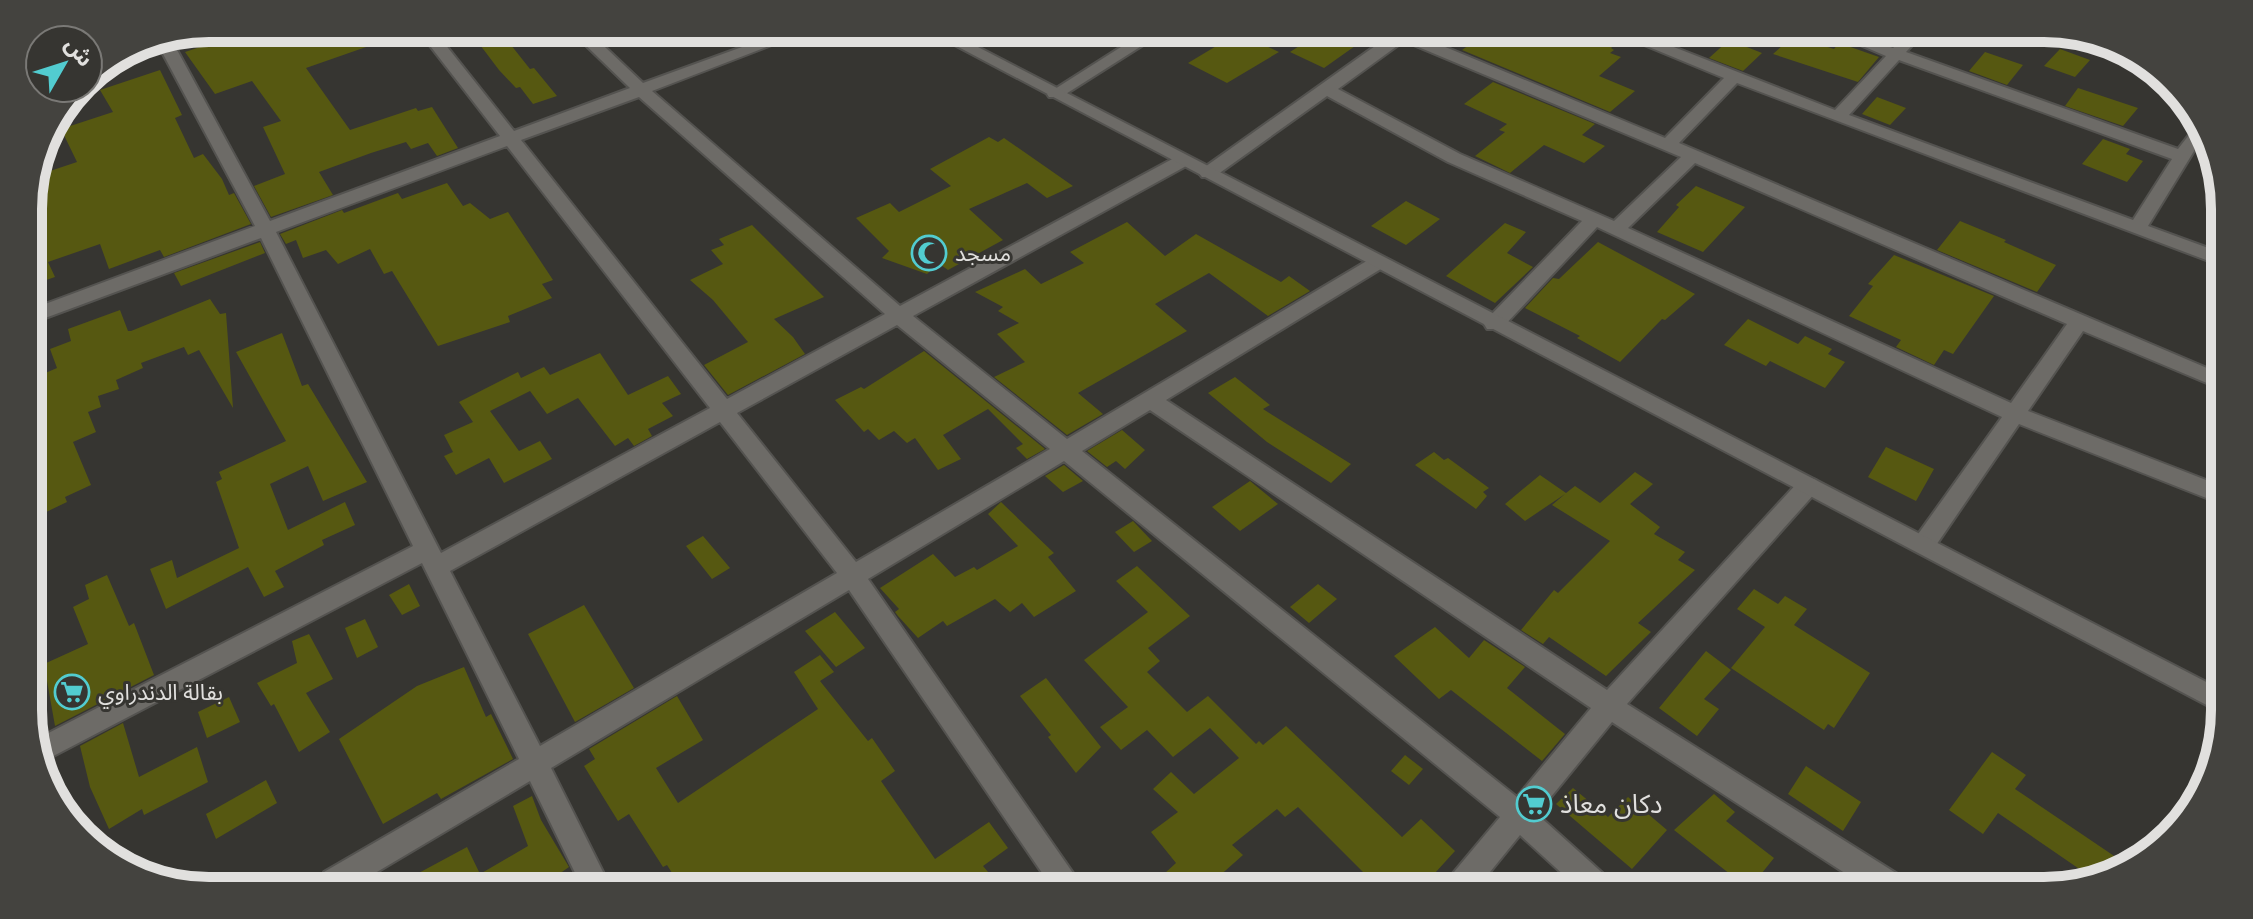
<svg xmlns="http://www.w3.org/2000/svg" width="2253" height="919" viewBox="0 0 2253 919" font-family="'Noto Sans','Noto Sans Arabic',sans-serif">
	<rect width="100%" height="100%" fill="#363531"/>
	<g fill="#565811">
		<polygon points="257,28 408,29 409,32 306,68 350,130 416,108 418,111 432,107 458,148 437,156 428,143 411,149 406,142 371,153 319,172 333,195 271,217 254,186 285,174 263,127 281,121 252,81 215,94 185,52"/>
		<polygon points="468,29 499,30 530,69 534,68 557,96 533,104 520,87 516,88 499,70"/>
		<polygon points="1238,33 1279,52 1227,83 1188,63"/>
		<polygon points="1328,34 1372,34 1324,68 1290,52 1313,37 1319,40"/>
		<polygon points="1483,35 1617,36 1622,39 1611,48 1614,50 1610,53 1621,57 1599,76 1635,91 1610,112 1462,50"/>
		<polygon points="1793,36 1834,49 1839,43 1879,57 1858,82 1773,54"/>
		<polygon points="1729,40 1762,53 1743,71 1709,58"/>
		<polygon points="2060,49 2090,60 2075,77 2044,66"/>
		<polygon points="1985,52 2023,65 2007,85 1969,71"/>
		<polygon points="160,70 182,115 175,118 194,158 203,154 222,179 229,195 234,193 251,224 164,257 160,250 109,269 100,244 48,262 55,277 29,286 28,207 47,201 38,175 77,162 61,129 113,112 100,90"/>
		<polygon points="1493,82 1595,124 1582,135 1605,146 1584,163 1544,145 1510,173 1475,156 1505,132 1499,130 1507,124 1464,104"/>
		<polygon points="2078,88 2138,108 2123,126 2065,106"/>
		<polygon points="1877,97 1906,108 1890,125 1862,114"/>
		<polygon points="989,137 998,142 1004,138 1073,186 1047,198 1027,183 969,209 1003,240 948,270 938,263 927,274 882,258 889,251 856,218 890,203 899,212 951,186 930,169"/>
		<polygon points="2103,139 2130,149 2126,154 2143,161 2127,182 2082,164"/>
		<polygon points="447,183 463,206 470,203 490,219 508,212 553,280 542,284 552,298 508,316 510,322 438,346 392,271 384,274 370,249 338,264 326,250 303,258 296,240 286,244 280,234 342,210 344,213 398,193 402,199"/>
		<polygon points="1696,186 1745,207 1703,252 1657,232 1679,207 1676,205"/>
		<polygon points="1406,201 1440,219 1406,245 1371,226"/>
		<polygon points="1960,221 2006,240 2004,242 2056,265 2037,292 1937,250"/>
		<polygon points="1127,222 1165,256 1196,234 1281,282 1289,276 1310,291 1268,316 1209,273 1155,304 1187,331 1078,393 1103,414 1067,435 994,377 1025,362 997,334 1019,323 998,311 1003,307 975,292 1025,269 1041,284 1084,263 1070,252"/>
		<polygon points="1505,223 1526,232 1507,253 1533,267 1495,303 1446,276"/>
		<polygon points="752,225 824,297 774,319 793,337 805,354 728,395 704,365 748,342 713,300 690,280 723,264 711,250 724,245 719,239"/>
		<polygon points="260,242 265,253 181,286 174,273"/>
		<polygon points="1598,242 1695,294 1665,320 1662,319 1620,362 1577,338 1580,336 1525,308 1553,278 1559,279"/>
		<polygon points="1894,255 1994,296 1953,354 1944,350 1934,365 1896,347 1901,340 1849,316 1873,286 1868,284"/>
		<polygon points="210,299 220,314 226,313 233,408 199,350 188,355 184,347 141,363 143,368 116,380 119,389 98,396 101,407 88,412 96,432 73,442 91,485 65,497 67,502 42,514 30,461 29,380 57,368 50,349 71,341 68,329 120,310 128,331 131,331"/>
		<polygon points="1748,319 1798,344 1805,336 1832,349 1828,354 1845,362 1825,388 1770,361 1766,366 1724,345"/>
		<polygon points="282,333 302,386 308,384 367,482 323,501 308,466 270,484 288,530 345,502 355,525 322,540 324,545 275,571 284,587 264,597 248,567 166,609 150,569 172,560 177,578 239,548 216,482 222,479 219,472 286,441 236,352"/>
		<polygon points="924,351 1045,449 1027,459 1016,448 1023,444 988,409 943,435 961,459 938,470 915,438 907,443 894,431 879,440 868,429 864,432 835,400 861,387 864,389"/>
		<polygon points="600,353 628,395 668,376 681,394 662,403 673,416 648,429 652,436 634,446 628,438 615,446 578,398 547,414 530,391 490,411 519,451 540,441 552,459 504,483 489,458 456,475 444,456 453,452 444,435 473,422 459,402 518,372 521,378 544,367 550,375"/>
		<polygon points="1235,377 1270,405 1263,409 1351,464 1331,483 1267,442 1208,393"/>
		<polygon points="1122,430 1145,450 1125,469 1116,461 1107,467 1087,451"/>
		<polygon points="1886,447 1934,469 1916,501 1868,477"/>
		<polygon points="1434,452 1444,460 1448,458 1489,488 1483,492 1487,496 1476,509 1415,465"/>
		<polygon points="1064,465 1083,481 1063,492 1045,476"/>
		<polygon points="1635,472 1653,484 1630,504 1660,527 1654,534 1685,552 1678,560 1695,570 1638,623 1651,632 1606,676 1549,637 1543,644 1521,630 1554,590 1558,593 1610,541 1552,505 1565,494 1525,521 1505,504 1540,475 1566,493 1575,486 1600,503"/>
		<polygon points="1250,481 1278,504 1240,531 1212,507"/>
		<polygon points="1001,502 1054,553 1048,557 1076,591 1034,617 1022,603 1010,612 995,599 947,626 943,621 918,638 898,616 895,612 899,609 880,588 933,554 955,577 974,567 977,570 1018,546 988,514"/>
		<polygon points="1133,521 1152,541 1134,552 1115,532"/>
		<polygon points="703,536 730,568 712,579 686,546"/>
		<polygon points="1137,566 1190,616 1148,648 1160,661 1147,672 1187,712 1208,696 1256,744 1259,741 1263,745 1286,726 1402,837 1421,819 1455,851 1435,873 1444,882 1442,888 1378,887 1298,807 1285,817 1277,809 1232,845 1243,855 1208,886 1178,886 1165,873 1176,863 1151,832 1178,812 1153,789 1171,772 1194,794 1239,758 1210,728 1173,757 1147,730 1121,750 1100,727 1128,707 1084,660 1148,612 1116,581"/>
		<polygon points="107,575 129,626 134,623 154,675 55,726 44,664 88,644 73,607 89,599 85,585"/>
		<polygon points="409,584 420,606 402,615 389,595"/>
		<polygon points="1318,584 1337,599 1309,623 1290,607"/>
		<polygon points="1754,589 1778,604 1785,596 1807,609 1794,625 1870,673 1834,728 1828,724 1824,730 1731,668 1765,627 1737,609"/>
		<polygon points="584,605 634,688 575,722 528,634"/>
		<polygon points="835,612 865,648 836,667 805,631"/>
		<polygon points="365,619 378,647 357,658 345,628"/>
		<polygon points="1435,627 1469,658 1484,640 1525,667 1507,688 1565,734 1542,761 1451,690 1439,699 1394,656"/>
		<polygon points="309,634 333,679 306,693 330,732 299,752 274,704 271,706 257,683 297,663 292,641"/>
		<polygon points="1706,651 1731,670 1704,699 1719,709 1697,736 1659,708"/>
		<polygon points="820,655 834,672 820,681 868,741 872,738 895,771 881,781 935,859 989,822 1008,848 983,866 999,885 679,884 667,865 663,867 629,814 618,821 584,766 595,759 589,749 677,696 703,740 656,768 678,803 818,709 794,672"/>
		<polygon points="464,667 486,717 491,714 513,759 441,799 437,793 383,824 339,739 417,686"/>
		<polygon points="1046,678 1101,747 1076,773 1048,737 1051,735 1020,696"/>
		<polygon points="229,697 240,722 207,738 198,712"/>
		<polygon points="123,723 139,777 197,747 208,782 144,815 142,809 109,829 90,787 80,746"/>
		<polygon points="1992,752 2026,775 2015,789 2126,864 2091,877 1998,813 1983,834 1949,810"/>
		<polygon points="1405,755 1423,769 1409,785 1391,771"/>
		<polygon points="1806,766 1861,802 1843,831 1788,794"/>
		<polygon points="266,780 277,803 216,839 206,814"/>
		<polygon points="1573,788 1608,817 1628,797 1667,830 1632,869 1556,804"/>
		<polygon points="1714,794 1735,812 1726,821 1774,858 1749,889 1674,830"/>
		<polygon points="532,796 541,820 569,867 546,883 402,882 467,847 480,874 528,846 513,806"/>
	</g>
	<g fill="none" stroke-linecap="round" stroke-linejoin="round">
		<g stroke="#545350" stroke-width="4">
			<g id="minor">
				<path d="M417,29H433L514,131L630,88L570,30H587L643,83L786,31H808L652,91L900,306L1176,157H1188L1191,161L1188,165L913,316L1067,439L1370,259H1384L1386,263L1384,267L1166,400L1607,690L1800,480L1808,477L1816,480L1819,486L1816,492L1627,704L1907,880L1911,890H1871L1612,722L1537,814L1608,878L1612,888H1578L1520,835L1477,888H1445L1449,878L1500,817L1064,461L868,579L1082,886H1051L849,590L551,768L609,884L580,883L530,781L360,882H320L324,872L519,759L422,563L40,763L31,742L413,546L261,238L29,324V310L255,226L155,39L170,37L270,221L500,136ZM639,97L885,314L727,399L521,140ZM507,146L710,408L441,553L276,232ZM897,325L1050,449L856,562L737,413ZM1150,410L1591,708L1517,797L1082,451ZM720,422L837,573L540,746L450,571Z"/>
				<polygon points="1143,33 1162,33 1061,97 1049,97 1047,94"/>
				<path d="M1392,34H1414L1665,138L1724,78L1620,35H1643L1835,110L1886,56L1839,36L1862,37L1893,48L1904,37H1920L1906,52L2178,149L2196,126L2202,138L2148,226L2222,253V266L1737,83L1679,143L2221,374V389L2083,331L2028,411L2219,485V503L2019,424L1932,551L1924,553L1916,551L1912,544L1916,537L2002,417L1597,227L1501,329H1487L1484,324L1487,319L1582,221L1448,162L1327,96L1214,177H1202L1199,173L1202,169ZM1404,41L1662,149L1681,157L1614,221L1460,154L1338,89ZM1899,60L2172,159L2133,220L1849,115ZM1695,163L2067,324L2011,403L1628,228Z"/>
				<path d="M2053,38C2086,36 2119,49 2146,67L2135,66Z"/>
			</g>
		</g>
		<g stroke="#545350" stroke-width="4">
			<polygon id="tertiary" points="930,32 949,32 2216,687 2216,710"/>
		</g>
		<use href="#minor" fill="#6d6b67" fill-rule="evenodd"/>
		<use href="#tertiary" fill="#6d6b67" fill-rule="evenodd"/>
	</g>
	<defs>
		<g id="mosque-ring" transform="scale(1.8)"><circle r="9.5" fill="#363531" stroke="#52ccd0" stroke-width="1.5"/><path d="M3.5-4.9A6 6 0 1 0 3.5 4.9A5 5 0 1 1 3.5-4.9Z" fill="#52ccd0"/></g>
		<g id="supermarket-ring" transform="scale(1.8)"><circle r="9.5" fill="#363531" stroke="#52ccd0" stroke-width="1.5"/><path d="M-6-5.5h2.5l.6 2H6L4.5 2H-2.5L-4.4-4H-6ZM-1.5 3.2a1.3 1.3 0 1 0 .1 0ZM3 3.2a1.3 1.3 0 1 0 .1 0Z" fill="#52ccd0"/></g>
	</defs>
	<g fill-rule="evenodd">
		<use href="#mosque-ring" x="929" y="253"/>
		<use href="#supermarket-ring" x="72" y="692"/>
		<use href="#supermarket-ring" x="1534" y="804"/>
	</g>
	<g text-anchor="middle" stroke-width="6" stroke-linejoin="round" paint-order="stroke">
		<g font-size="22" fill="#e1e0de" stroke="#363531" text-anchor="start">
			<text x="955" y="261">مسجد</text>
			<text x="98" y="700">بقالة الدندراوي</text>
		</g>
		<g font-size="26" fill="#e1e0de" stroke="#363531" text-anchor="start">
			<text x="1560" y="813">دكان معاذ</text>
		</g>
	</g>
	<path d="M0 0H2253V919H0ZM209 42H2044A167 167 0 0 1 2211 209V710A167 167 0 0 1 2044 877H209A167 167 0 0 1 42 710V209A167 167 0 0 1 209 42Z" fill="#44433f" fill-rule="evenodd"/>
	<path fill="none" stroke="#e1e0de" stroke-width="10" d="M209 42H2044A167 167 0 0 1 2211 209V710A167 167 0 0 1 2044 877H209A167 167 0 0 1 42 710V209A167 167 0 0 1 209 42Z"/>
	<g transform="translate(64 64) rotate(51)"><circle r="38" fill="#363531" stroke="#7a7976" stroke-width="2"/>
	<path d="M0-6L14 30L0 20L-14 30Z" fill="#52ccd0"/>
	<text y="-12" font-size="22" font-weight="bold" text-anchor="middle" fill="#e1e0de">ش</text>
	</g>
</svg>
